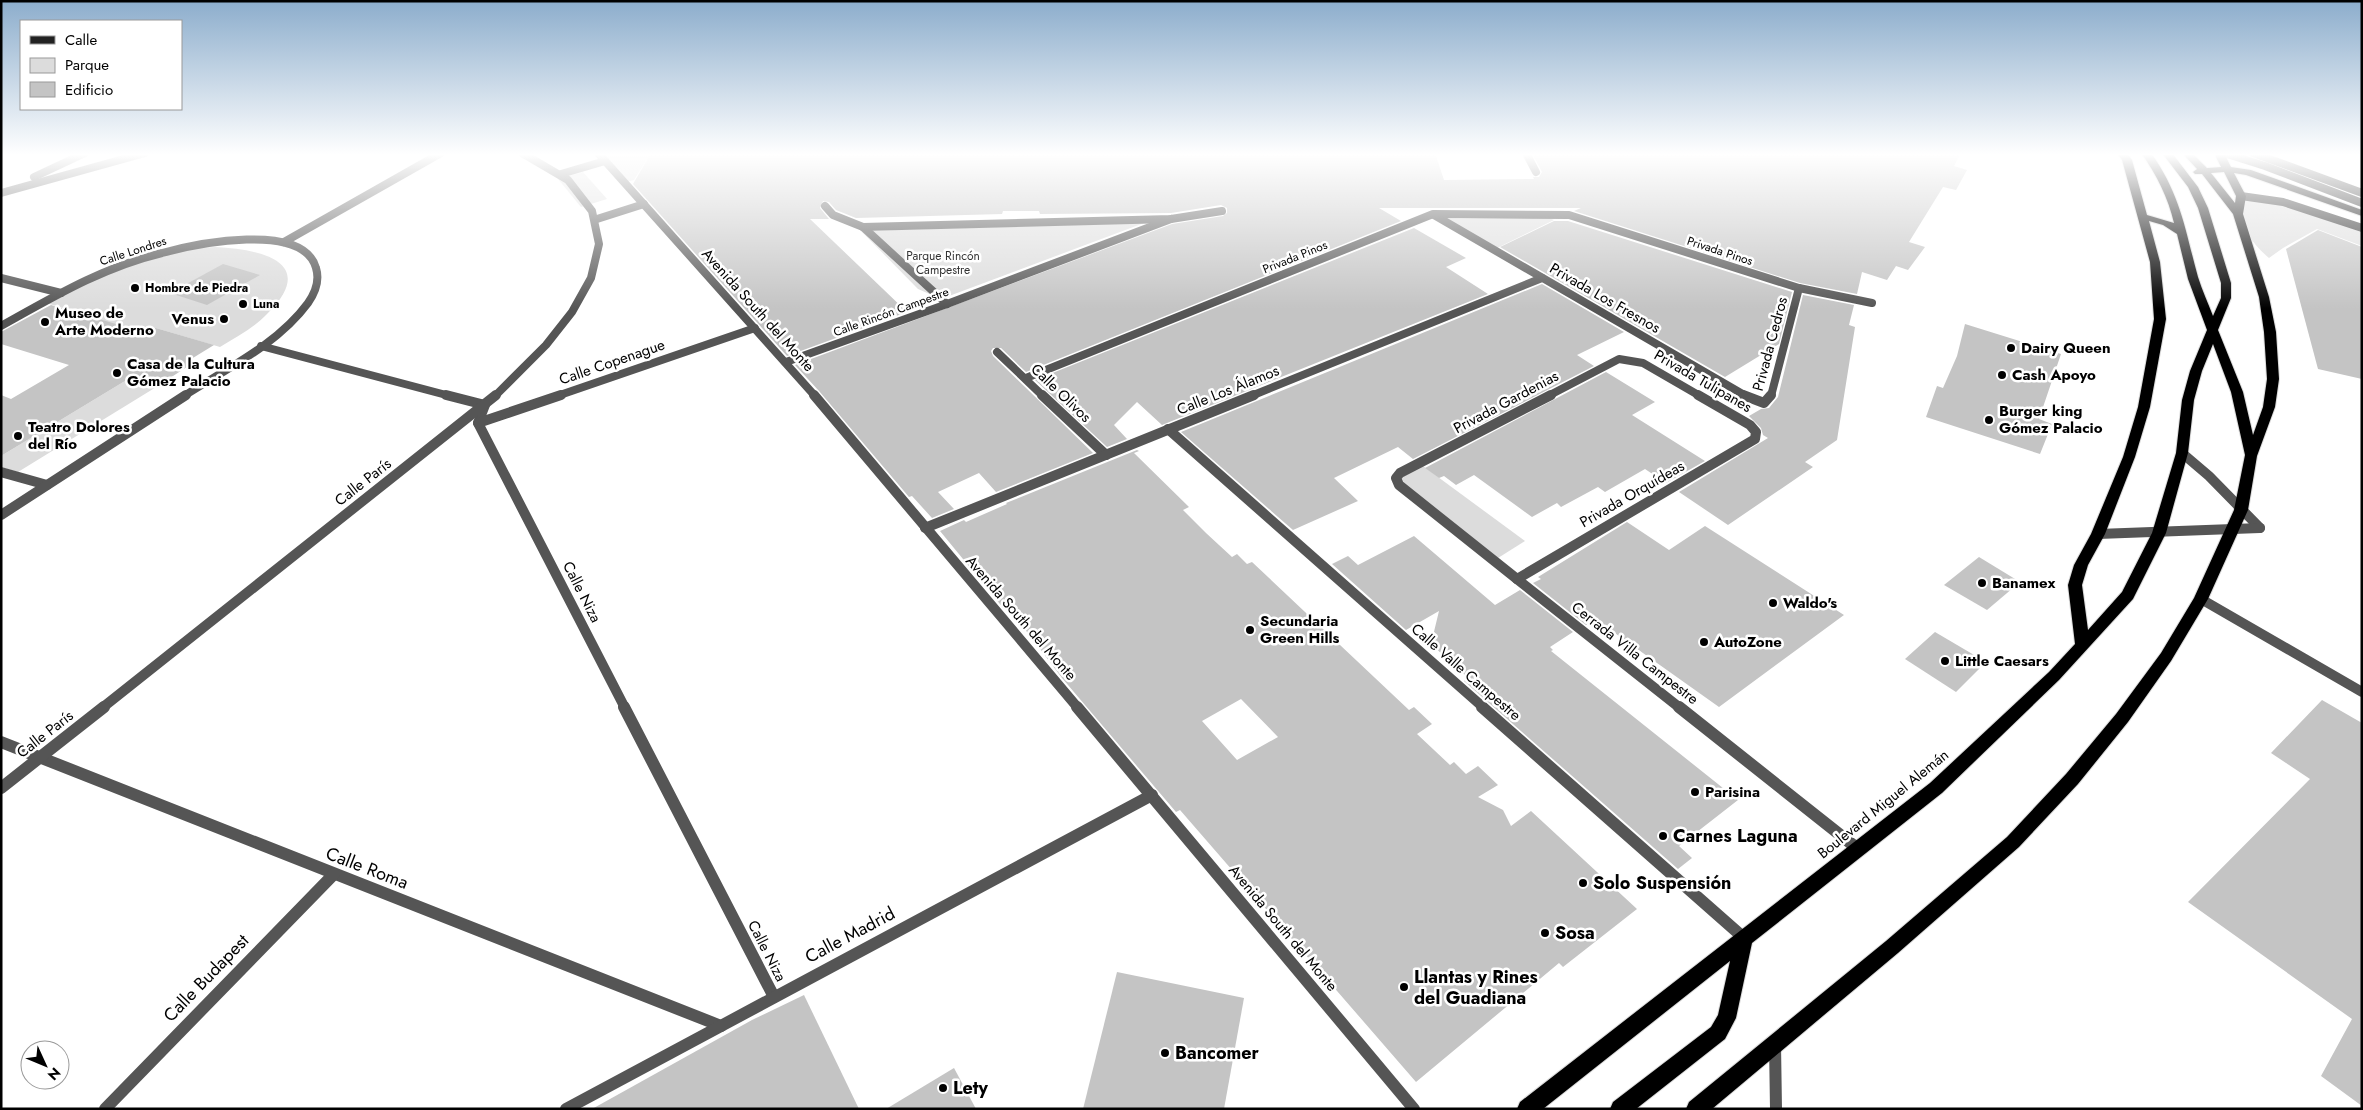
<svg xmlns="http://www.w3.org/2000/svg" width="2363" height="1110" viewBox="0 0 2363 1110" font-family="Jost,sans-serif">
	<rect width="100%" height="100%" fill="#fff"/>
	<g fill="#dcdcdc">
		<polygon points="599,153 651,153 634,180 623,183"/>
		<polygon points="583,172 607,199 581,207 558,179"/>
		<path d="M2244,198L2274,201L2362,229V246L2317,229L2283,248L2269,258C2248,240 2240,226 2244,198Z"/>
		<polygon points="1549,218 1554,220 1493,250 1446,219"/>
		<polygon points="1144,223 941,299 918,289 861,231"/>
		<path d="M216,247C260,249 320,262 267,314C254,328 236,337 220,347L149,326L114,346L88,316L40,301L93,275L192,248Z"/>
		<polygon points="125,381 153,389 18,472 1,467 1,456"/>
		<polygon points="1423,466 1525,541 1498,558 1397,480"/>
	</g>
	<g fill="#c4c4c4" fill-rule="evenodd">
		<polygon points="651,153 1435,153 1444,180 1534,179 1533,177 1539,177 1542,172 1532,153 1961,153 1954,166 1967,170 1956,190 1943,187 1909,242 1925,247 1908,270 1896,266 1887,280 1862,272 1857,294 1800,283 1574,211 1581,208 1379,208 1401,221 1026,372 1001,348 993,348 991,351 993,356 1093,453 996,492 979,473 938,492 954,509 932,518 912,496 909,497 819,391 795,365 1172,224 1223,216 1227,213 1227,208 1221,205 1171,213 1040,214 1039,211 1003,211 1002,214 856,218 836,210 829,202 823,201 820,208 829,219 810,219 907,312 787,356 633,184"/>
		<polygon points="1554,221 1568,221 1792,292 1779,344 1725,377 1500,247"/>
		<polygon points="1414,228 1466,258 1446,267 1488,294 1162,425 1137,402 1114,425 1127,439 1107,447 1035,380"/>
		<polygon points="2318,230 2362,247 2362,379 2318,369 2286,249"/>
		<polygon points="223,264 260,275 207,305 170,293"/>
		<polygon points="1542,284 1624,332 1577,355 1594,366 1413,459 1398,447 1334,478 1358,501 1293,530 1181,432"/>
		<polygon points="1803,295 1854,305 1849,325 1855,327 1837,440 1805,462 1813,467 1728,525 1679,492 1768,438 1763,435 1761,428 1749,416 1761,409 1769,408 1778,397"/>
		<polygon points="51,305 140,331 149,326 214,345 188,361 193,363 153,389 125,381 1,456 1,395 11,399 69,365 1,344 1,332"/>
		<polygon points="1965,324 2061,354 2039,419 2052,424 2040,454 1926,417 1937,386 1943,388 1957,356"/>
		<polygon points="1606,372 1655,402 1632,415 1705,461 1666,483 1645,469 1605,492 1598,487 1561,507 1557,503 1532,517 1474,475 1456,485 1444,476 1439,478 1425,468"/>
		<path d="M1137,450L1139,451L1134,453L1189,507L1183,510L1206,533L1232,557L1237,554L1247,564L1252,562L1409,710L1414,707L1432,724L1417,734L1450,765L1454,762L1466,774L1478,766L1498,785L1478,797L1503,810L1511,826L1531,811L1637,909L1563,967L1559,963L1416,1082L1180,810L1176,812L1062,678L1008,607L1004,609L940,531L964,520L966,522L1007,504L1006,503ZM1241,699L1278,737L1237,760L1202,721Z"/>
		<polygon points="1627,522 1669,550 1705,526 1844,615 1719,707 1595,619 1586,625 1533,583 1541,579 1538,577"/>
		<polygon points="1414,536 1495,605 1520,590 1573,632 1550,647 1553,650 1551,651 1738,800 1679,846 1692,858 1678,869 1464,681 1468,678 1431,644 1439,611 1406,630 1332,564 1348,556 1358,565"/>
		<polygon points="1979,557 2020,582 1987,610 1944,585"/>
		<polygon points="1935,632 1986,662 1956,692 1905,659"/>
		<polygon points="2322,700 2362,723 2362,1106 2321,1076 2352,1019 2188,902 2310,779 2271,753"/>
		<polygon points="1117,972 1244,998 1224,1109 1083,1109"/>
		<polygon points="804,995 859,1109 592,1109 752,1020"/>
		<polygon points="954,1068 976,1109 886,1109"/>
	</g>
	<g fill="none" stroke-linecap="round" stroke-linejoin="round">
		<g stroke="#dbdbdb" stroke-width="2">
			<path id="trunk" d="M2117,153H2127L2132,160L2147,215L2174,223C2168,198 2157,175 2141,153H2151C2181,195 2185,230 2198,277C2202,290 2208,303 2213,316L2221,298V283L2198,208L2188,187L2162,153H2172L2198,187L2208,208L2231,283V298L2218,330L2243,392L2253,435L2263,407L2267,379L2264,332L2259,297L2233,214L2202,174H2195L2193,172L2197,169L2182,153H2192L2207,168L2221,167L2214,153H2224L2231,167L2251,170L2362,210V216L2246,175L2234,173L2246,196L2243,214L2269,297L2276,332L2279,379L2275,407L2257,456L2248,510L2208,599L2171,661L2128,722L2078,784L2019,847L1898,953L1712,1109H1686L1689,1102L1886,941L2007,837L2066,774L2116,714L2161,653L2194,598L2234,510L2245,455L2231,392L2213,344L2202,371L2194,400L2188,453L2166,533L2133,599L2059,680L1942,793L1752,943L1736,1018L1725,1039L1636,1109H1610L1613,1102L1711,1027L1718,1015L1730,961L1543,1109H1517L1520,1102L1930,783L2049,672L2075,644L2068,585L2074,565L2091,534L2123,457L2138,407L2154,319L2150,262L2122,160ZM2224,172L2236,196L2235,203L2211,173ZM2149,221L2163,225L2177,234L2188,279L2207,330L2190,371L2182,400L2176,453L2152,533L2122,592L2088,630L2082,585L2088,565L2105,534L2135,457L2150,407L2166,319L2160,262Z"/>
		</g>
		<g stroke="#555" stroke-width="10">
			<polyline points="2182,453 2209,476 2260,528"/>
			<polyline points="2098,534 2260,528"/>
			<polyline points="2201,599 2362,692"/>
		</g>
		<g stroke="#555" stroke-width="8">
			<polyline points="598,153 815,396"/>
			<polyline points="1526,153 1536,172"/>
			<polyline points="561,174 605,161"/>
			<polyline points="34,177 85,153"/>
			<polyline points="1,193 145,153"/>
			<polyline points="825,206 833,215 863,227 947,304"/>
			<polyline points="1434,215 1746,396"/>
			<polyline points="597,219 644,204"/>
			<polyline points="863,227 1171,219 1222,211"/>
			<polyline points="284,242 441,153"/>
			<polyline points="1,278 61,293"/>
			<path d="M1,326C53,297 103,267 162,253C195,244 303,221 316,268C320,281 315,293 308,303C278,344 226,369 184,396"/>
			<polyline points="261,346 450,396"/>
			<polyline points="997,352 1043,396"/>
			<polyline points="786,362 947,304 1171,219"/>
			<polyline points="1026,378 1433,214 1569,215 1799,288 1872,303"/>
			<polyline points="495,396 546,345 572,312 591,278 599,244 592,211 568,180 522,153"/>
			<polyline points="557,396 755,328"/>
			<polyline points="1251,396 1542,278"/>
			<polyline points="1548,396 1619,359 1643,363 1700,396"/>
			<polyline points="1771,396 1799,288"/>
		</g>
		<g stroke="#555" stroke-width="10">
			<polyline points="446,395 485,405 478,423 625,708"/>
			<polyline points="814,395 1078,708"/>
			<polyline points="1042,395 1106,455"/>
			<polyline points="1743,395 1764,403 1771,395"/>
			<polyline points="478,423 561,395"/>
			<polyline points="1168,429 1484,708"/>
			<polyline points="1,472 47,485"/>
			<polyline points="1,515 186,395"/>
			<polyline points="925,528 1254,395"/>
			<polyline points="1517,579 1680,708"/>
			<polyline points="1517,579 1399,485 1396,478 1400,473 1551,395"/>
			<polyline points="1517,579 1755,439 1756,432 1750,425 1698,395"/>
			<polyline points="102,708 496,395"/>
		</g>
		<g stroke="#555" stroke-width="12">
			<polyline points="624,707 774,997"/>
			<polyline points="1077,707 1414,1109"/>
			<polyline points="1482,707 1744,938"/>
			<polyline points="1679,707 1858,849"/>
			<polyline points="1,742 721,1026"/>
			<polyline points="1,788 104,707"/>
			<polyline points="1775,1044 1776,1109"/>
			<polyline points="105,1109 334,874"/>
			<polyline points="566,1109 1152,795"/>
		</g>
		<g stroke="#222" stroke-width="8">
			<polyline points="2224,153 2265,166 2362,203"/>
			<polyline points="2253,153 2362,193"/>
			<polyline points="2241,196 2283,202 2362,228"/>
		</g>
		<use href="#trunk" fill="#000" fill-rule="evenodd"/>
	</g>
	<linearGradient id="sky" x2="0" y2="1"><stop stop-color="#8cadcc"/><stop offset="0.5" stop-color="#fff"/><stop offset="1" stop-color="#fff" stop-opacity="0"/></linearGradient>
	<rect width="2363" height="309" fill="url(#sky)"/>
	<g fill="#000" stroke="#fff" stroke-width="2">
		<circle cx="135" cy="288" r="5"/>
		<circle cx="243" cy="304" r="5"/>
		<circle cx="224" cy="319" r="5"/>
		<circle cx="45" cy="322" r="5"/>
		<circle cx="2011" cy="348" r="5"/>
		<circle cx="117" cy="373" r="5"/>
		<circle cx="2002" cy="375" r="5"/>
		<circle cx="1989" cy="420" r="5"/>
		<circle cx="18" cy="436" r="5"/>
		<circle cx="1982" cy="583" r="5"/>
		<circle cx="1773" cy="603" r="5"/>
		<circle cx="1250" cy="630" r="5"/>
		<circle cx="1704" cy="642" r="5"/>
		<circle cx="1945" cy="661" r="5"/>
		<circle cx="1695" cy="792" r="5"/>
		<circle cx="1663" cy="836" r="5"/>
		<circle cx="1583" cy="883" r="5"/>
		<circle cx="1545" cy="933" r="5"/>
		<circle cx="1404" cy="987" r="5"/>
		<circle cx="1165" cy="1053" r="5"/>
		<circle cx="943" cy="1088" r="5"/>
	</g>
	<g text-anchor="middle" stroke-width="5" stroke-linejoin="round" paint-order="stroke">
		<g font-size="12" fill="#000" stroke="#fff">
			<text transform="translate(133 251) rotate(-18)" y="4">Calle Londres</text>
			<text transform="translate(1720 251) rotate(18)" y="4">Privada Pinos</text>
			<text transform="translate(1295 257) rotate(-22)" y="4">Privada Pinos</text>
			<text transform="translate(891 312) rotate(-20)" y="4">Calle Rincón Campestre</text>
		</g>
		<g font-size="12" fill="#333" stroke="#fff">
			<text x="943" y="260">Parque Rincón<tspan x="943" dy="14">Campestre</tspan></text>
		</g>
		<g font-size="12" font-weight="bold" fill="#000" stroke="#fff" text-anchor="start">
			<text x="145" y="292">Hombre de Piedra</text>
			<text x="253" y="308">Luna</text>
		</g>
		<g font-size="15" fill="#000" stroke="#fff">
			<text transform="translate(1605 298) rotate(30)" y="5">Privada Los Fresnos</text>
			<text transform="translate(758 310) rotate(48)" y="5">Avenida South del Monte</text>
			<text transform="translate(1770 344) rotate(-75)" y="5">Privada Cedros</text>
			<text transform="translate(612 362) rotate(-19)" y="5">Calle Copenague</text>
			<text transform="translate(1703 381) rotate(30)" y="5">Privada Tulipanes</text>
			<text transform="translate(1228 390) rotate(-22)" y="5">Calle Los Álamos</text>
			<text transform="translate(1061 393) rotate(44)" y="5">Calle Olivos</text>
			<text transform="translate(1506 402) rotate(-28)" y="5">Privada Gardenias</text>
			<text transform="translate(363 482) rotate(-38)" y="5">Calle París</text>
			<text transform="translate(1632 494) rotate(-30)" y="5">Privada Orquídeas</text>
			<text transform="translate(582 592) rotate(63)" y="5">Calle Niza</text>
			<text transform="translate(1021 618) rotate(49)" y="5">Avenida South del Monte</text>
			<text transform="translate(1635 653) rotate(38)" y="5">Cerrada Villa Campestre</text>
			<text transform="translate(1466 672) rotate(41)" y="5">Calle Valle Campestre</text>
			<text transform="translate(45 734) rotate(-38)" y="5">Calle París</text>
			<text transform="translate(1883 804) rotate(-39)" y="5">Boulevard Miguel Alemán</text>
			<text transform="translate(1283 928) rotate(50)" y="5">Avenida South del Monte</text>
			<text transform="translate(767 951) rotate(63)" y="5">Calle Niza</text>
		</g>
		<g font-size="15" font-weight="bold" fill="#000" stroke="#fff" text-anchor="start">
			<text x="55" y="318">Museo de<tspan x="55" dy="17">Arte Moderno</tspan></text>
			<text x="214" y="324" text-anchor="end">Venus</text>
			<text x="2021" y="353">Dairy Queen</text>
			<text x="127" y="369">Casa de la Cultura<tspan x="127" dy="17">Gómez Palacio</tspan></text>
			<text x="2012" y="380">Cash Apoyo</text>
			<text x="1999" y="416">Burger king<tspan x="1999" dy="17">Gómez Palacio</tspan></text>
			<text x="28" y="432">Teatro Dolores<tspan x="28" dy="17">del Río</tspan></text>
			<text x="1992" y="588">Banamex</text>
			<text x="1783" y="608">Waldo's</text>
			<text x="1260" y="626">Secundaria<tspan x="1260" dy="17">Green Hills</tspan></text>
			<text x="1714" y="647">AutoZone</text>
			<text x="1955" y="666">Little Caesars</text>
			<text x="1705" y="797">Parisina</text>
		</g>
		<g font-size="18" font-weight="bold" fill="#000" stroke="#fff" text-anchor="start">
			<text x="1673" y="842">Carnes Laguna</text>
			<text x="1593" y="889">Solo Suspensión</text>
			<text x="1555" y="939">Sosa</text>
			<text x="1414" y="983">Llantas y Rines<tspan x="1414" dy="21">del Guadiana</tspan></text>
			<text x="1175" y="1059">Bancomer</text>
			<text x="953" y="1094">Lety</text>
		</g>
		<g font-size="18" fill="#000" stroke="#fff">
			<text transform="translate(367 868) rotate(21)" y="6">Calle Roma</text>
			<text transform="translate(850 935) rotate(-28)" y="6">Calle Madrid</text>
			<text transform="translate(206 978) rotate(-46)" y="6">Calle Budapest</text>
		</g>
	</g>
	<rect width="2363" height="1110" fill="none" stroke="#000000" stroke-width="5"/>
	<rect x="20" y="20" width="162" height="90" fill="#ffffff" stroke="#999999"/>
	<rect x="30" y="36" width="25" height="8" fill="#222222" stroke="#999999"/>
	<text x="65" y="45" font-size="15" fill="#000000">Calle</text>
	<rect x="30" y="58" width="25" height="15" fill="#dcdcdc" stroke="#999999"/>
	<text x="65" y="70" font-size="15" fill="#000000">Parque</text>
	<rect x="30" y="82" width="25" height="15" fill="#c4c4c4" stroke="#999999"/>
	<text x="65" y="95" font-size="15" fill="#000000">Edificio</text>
	<g transform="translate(45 1065) rotate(134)"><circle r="24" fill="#ffffff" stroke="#999999"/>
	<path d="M0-4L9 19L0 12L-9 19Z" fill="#000000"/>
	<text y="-8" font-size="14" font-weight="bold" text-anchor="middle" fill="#000000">N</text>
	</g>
</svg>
